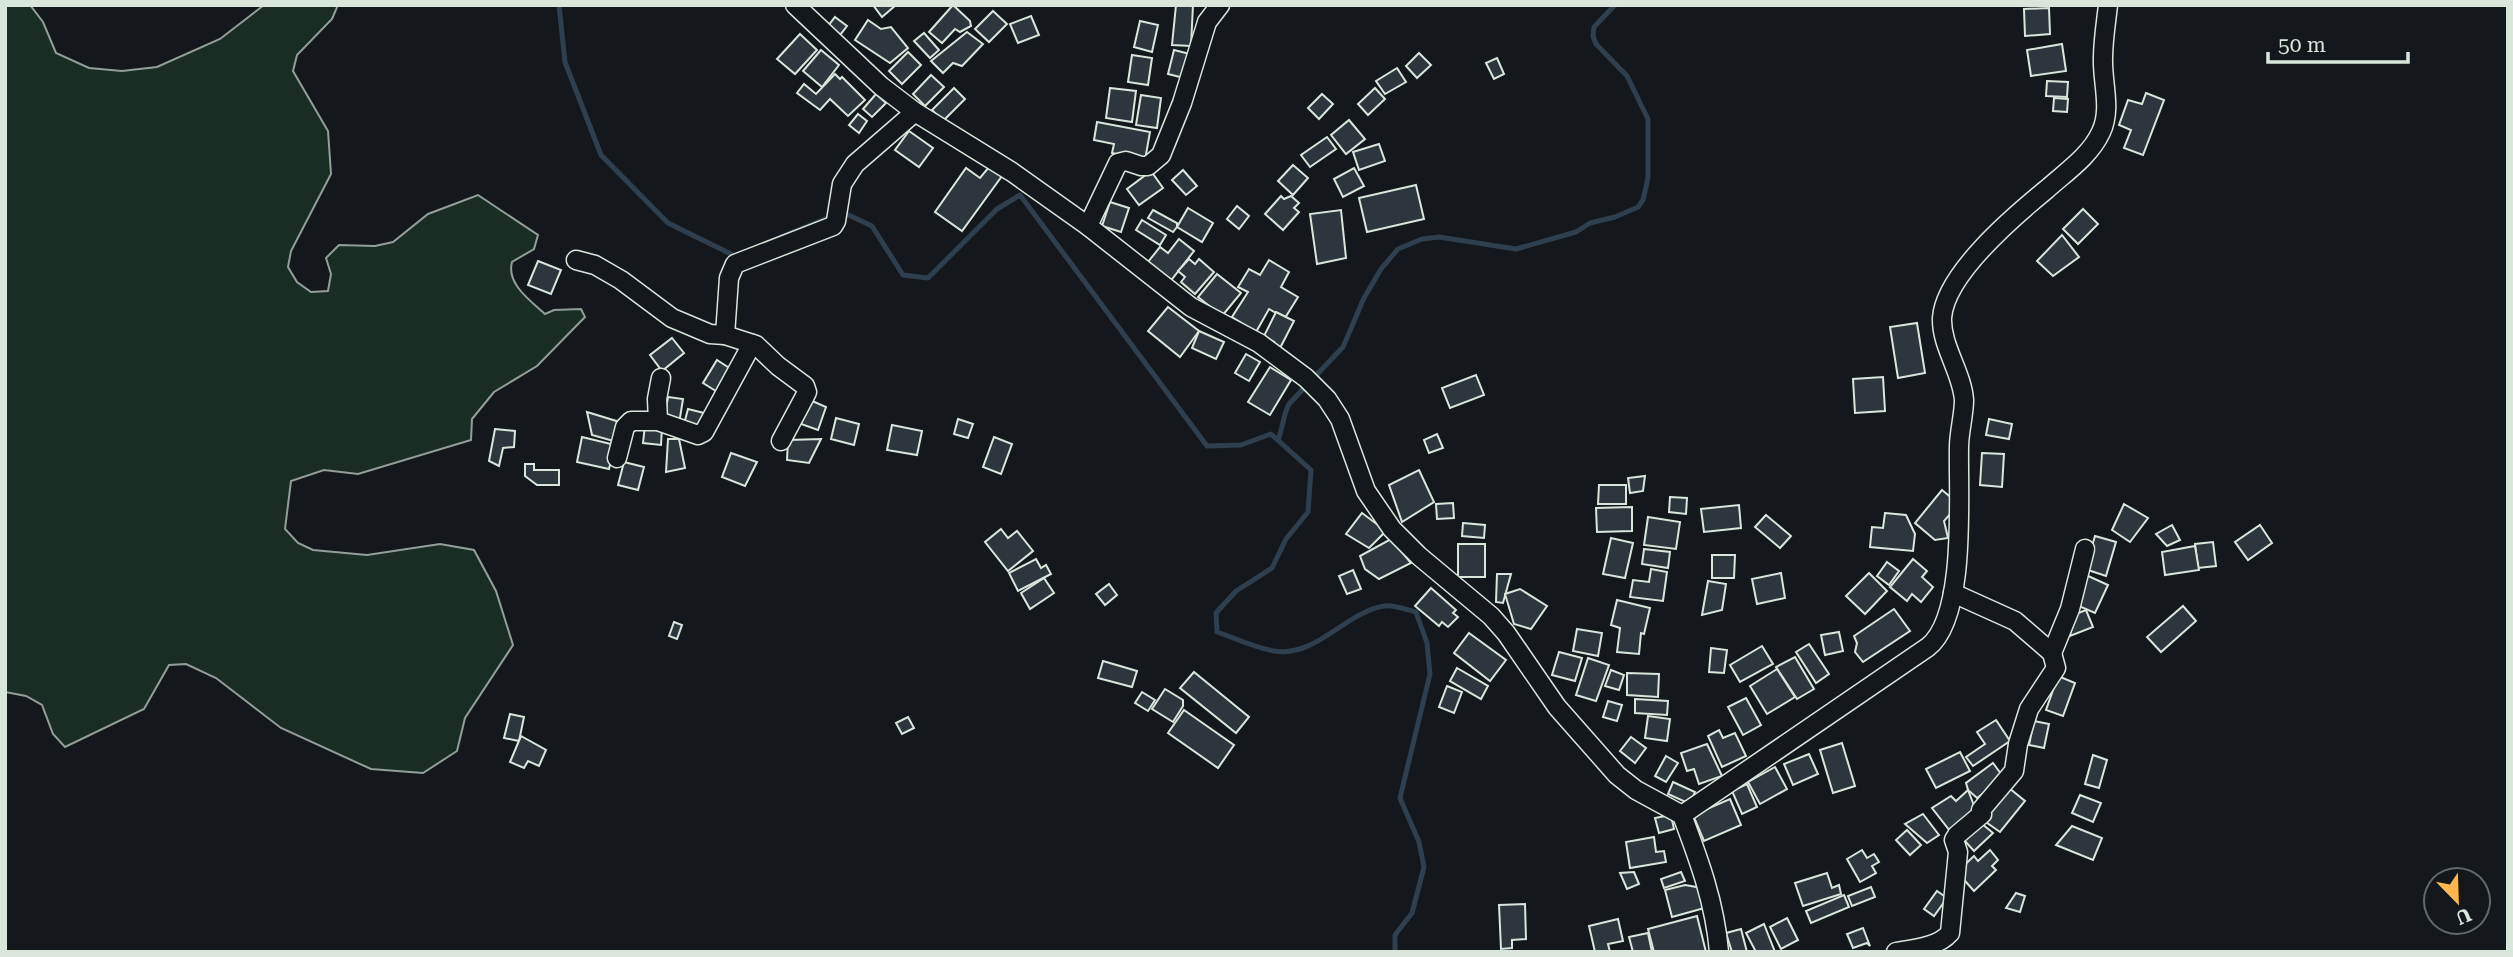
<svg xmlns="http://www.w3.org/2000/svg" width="2513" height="957" viewBox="0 0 2513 957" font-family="'Roboto Serif',serif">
	<rect width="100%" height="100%" fill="#14181c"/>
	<path fill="#1a2d24" stroke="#939e99" stroke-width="2" d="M5,5H30L43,22L56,53L89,68L122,71L157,67L220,39L264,5H338L332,19L297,55L293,71L328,131L331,174L291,251L288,267L297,282L311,292L328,291L331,274L326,258L339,245L375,246L393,242L428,214L478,195L538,235L534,249L512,262C506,284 531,301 545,314L554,310L581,309L585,317L537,366L494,392L472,419L471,440L358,474L324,470L291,481L285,529L298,543L313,550L367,555L440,544L474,550L496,591L513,645L465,718L457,751L423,773L371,769L281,728L216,678L186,664L169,665L144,709L65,747L53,734L42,705L26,696L5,692Z"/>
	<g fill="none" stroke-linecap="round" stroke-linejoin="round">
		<g stroke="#2f3f4d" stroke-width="5">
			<polyline points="559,5 565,62 601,155 668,223 737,257"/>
			<path d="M781,237L842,212L872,226L903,275L928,278L997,209L1020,195L1207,446L1241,445L1271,434L1311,470L1308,512L1286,539L1272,568L1236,591L1216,613L1217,632C1235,638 1255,648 1274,651C1316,658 1346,612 1384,606C1393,604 1407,610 1416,612L1427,643L1430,674L1400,798L1419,842L1424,867L1412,913L1395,935V952"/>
			<path d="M1278,440C1283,428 1283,415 1289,404L1343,347L1364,298L1381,269L1398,249L1422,239L1439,237L1516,249L1576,232L1590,223L1615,217L1638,207L1643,200L1648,178V119L1627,76L1596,44L1593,36L1594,27L1615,5"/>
		</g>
	</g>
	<g fill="#2c363c" stroke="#d8e6dc" stroke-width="2">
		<polygon points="873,5 896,5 882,17"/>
		<polygon points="953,5 970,21 971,26 960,32 955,29 942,43 929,32"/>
		<polygon points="1176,5 1193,5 1191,46 1172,45"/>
		<polygon points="2049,8 2050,34 2025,36 2024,9"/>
		<polygon points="993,11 1007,24 989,42 975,29"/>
		<polygon points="1031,16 1039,35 1018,43 1010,24"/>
		<polygon points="835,17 847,26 840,35 828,26"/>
		<polygon points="868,20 881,29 891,27 908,48 890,63 855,40"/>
		<polygon points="1140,21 1158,25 1152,52 1134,47"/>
		<polygon points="967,32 983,44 962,66 953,63 943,73 931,61"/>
		<polygon points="924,33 939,50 930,58 914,41"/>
		<polygon points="800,34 817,50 795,74 777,59"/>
		<polygon points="2062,44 2066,71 2031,76 2027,50"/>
		<polygon points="821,50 839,65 822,87 803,71"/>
		<polygon points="1174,50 1190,54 1184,78 1168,74"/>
		<polygon points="908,52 921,65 902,84 889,71"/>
		<polygon points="1419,53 1431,65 1417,78 1406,66"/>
		<polygon points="1132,55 1152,58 1148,85 1128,82"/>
		<polygon points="1497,58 1504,74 1494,79 1486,63"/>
		<polygon points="1397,68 1406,82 1385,94 1376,81"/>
		<polygon points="835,74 840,79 842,77 865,100 848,116 830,99 820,110 797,93 804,84 816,94"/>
		<polygon points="931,75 944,87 925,106 913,94"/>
		<polygon points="2047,81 2068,82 2067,97 2046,96"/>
		<polygon points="954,88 965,99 943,121 932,110"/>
		<polygon points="1110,88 1136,91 1132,122 1106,118"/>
		<polygon points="1375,88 1385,99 1368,115 1358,104"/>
		<polygon points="2146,93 2164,100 2143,155 2124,148 2131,130 2119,125 2128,100 2142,104"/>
		<polygon points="876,94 886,103 872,117 863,109"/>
		<polygon points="1322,94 1333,104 1319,119 1308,108"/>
		<polygon points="1141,95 1161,98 1157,128 1136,125"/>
		<polygon points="2054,98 2068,99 2067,112 2053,111"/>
		<polygon points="858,114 867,121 859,133 849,125"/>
		<polygon points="1349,120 1365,139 1346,154 1331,135"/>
		<polygon points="1097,122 1150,132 1145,160 1112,153 1114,144 1094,140"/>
		<polygon points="909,131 933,148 919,167 895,150"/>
		<polygon points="1327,137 1336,149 1310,167 1301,155"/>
		<polygon points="1379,144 1385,161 1359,170 1353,152"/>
		<polygon points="1293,165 1308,178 1293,195 1278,181"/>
		<polygon points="989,167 1002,176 962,231 935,212 966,168 980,178"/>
		<polygon points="1354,168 1364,186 1343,197 1334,179"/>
		<polygon points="1183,170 1197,186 1186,195 1172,180"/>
		<polygon points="1151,171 1163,188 1139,205 1127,189"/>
		<polygon points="1416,185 1424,219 1367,232 1359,198"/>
		<polygon points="1281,196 1284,199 1291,196 1299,203 1294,208 1299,212 1283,230 1265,214"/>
		<polygon points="1110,202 1129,208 1121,232 1102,226"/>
		<polygon points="1237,206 1249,216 1239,229 1227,219"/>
		<polygon points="1188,208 1213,223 1202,242 1177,227"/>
		<polygon points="2083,209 2098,224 2078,244 2063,229"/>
		<polygon points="1153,210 1177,223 1177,227 1173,232 1148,218"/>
		<polygon points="1341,210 1346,258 1317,264 1310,214"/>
		<polygon points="1142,220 1166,235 1160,245 1136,230"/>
		<polygon points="2062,235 2079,257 2053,276 2037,261"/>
		<polygon points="1179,239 1194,251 1169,283 1148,262 1160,247 1168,253"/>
		<polygon points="1189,259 1195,264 1199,259 1214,272 1195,294 1181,282 1185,277 1178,271"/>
		<polygon points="1269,260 1289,272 1281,287 1298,297 1285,318 1269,309 1256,332 1232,317 1248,292 1238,287 1249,269 1260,275"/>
		<polygon points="538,261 561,270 551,294 528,285"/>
		<polygon points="1217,274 1241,293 1222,316 1198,297"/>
		<polygon points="1168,307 1199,331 1180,357 1148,331"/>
		<polygon points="1276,312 1294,321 1279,350 1272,346 1274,342 1264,336"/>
		<polygon points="1917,323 1925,373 1898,378 1890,327"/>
		<polygon points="1199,331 1224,342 1216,359 1192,348"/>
		<polygon points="672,338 684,353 662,371 650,355"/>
		<polygon points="1246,354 1260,362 1249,381 1235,373"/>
		<polygon points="717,360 734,371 719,393 703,383"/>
		<polygon points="1270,367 1291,380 1270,415 1248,402"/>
		<polygon points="1476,375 1484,395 1450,408 1442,388"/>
		<polygon points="1883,377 1885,411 1855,413 1853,379"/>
		<polygon points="668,397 683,399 679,424 664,421"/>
		<polygon points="810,400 826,407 818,430 801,424"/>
		<polygon points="688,409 708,414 703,433 683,428"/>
		<polygon points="587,412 623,423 617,442 592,435"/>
		<polygon points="836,418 859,424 854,445 831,439"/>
		<polygon points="958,419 973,424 968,438 954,434"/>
		<polygon points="1989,419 2012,424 2009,439 1986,435"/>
		<polygon points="645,425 662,427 661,445 643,443"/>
		<polygon points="892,425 922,431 917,455 887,450"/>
		<polygon points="495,429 515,431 514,447 503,448 499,466 489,461"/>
		<polygon points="1437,434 1443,448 1429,453 1424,440"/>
		<polygon points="582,437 615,445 609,469 577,462"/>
		<polygon points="994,437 1012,444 1001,474 983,467"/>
		<polygon points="668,439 679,439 685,468 666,472"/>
		<polygon points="821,439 809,463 787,460 788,440"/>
		<polygon points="731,453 757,462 745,486 722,477"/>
		<polygon points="1982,453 2004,454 2002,487 1980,485"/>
		<polygon points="624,462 644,467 638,490 618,485"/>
		<polygon points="525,464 534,464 534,470 559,470 559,485 537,485 525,476"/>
		<polygon points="1419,470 1434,502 1402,522 1389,485"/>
		<polygon points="1645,476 1643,491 1630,493 1628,478"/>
		<polygon points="1599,485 1626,485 1626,504 1598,504"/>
		<polygon points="1942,490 1959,504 1944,521 1948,538 1935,540 1915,523"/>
		<polygon points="1670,497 1687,498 1686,514 1669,512"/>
		<polygon points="1453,503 1454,518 1437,519 1436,504"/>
		<polygon points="2124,504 2148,518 2130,542 2112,530"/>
		<polygon points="1739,505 1741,528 1704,532 1701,509"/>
		<polygon points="1632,507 1632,531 1597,532 1596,508"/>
		<polygon points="1362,513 1386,531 1369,548 1346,534"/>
		<polygon points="1885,513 1906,515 1915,534 1913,551 1870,547 1872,527 1883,528"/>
		<polygon points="1766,515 1791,536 1780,548 1755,527"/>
		<polygon points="1648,517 1680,522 1676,549 1644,545"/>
		<polygon points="1463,523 1485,525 1484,538 1462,536"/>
		<polygon points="2172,525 2180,540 2167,546 2156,534"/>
		<polygon points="2260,525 2272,543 2248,560 2235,542"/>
		<polygon points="1001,529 1008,538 1017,531 1033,551 1008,571 985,542"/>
		<polygon points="2095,536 2116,542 2106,576 2085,569"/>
		<polygon points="1611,538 1633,543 1625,578 1603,574"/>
		<polygon points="1391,539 1411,563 1379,579 1365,569 1360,556"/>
		<polygon points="2213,542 2216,566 2198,568 2195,544"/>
		<rect x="1458" y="544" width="27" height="33"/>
		<polygon points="2195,546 2199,570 2165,575 2162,552"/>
		<polygon points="1644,549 1670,552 1668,568 1642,564"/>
		<polygon points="1712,555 1735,555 1734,578 1712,578"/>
		<polygon points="1036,559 1041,568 1046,565 1051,574 1018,591 1009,573"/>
		<polygon points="1913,559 1927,571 1922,577 1933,587 1921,602 1912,594 1907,601 1890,587"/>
		<polygon points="1887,562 1899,571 1889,585 1877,576"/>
		<polygon points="1651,569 1667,572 1663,601 1630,597 1633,580 1649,582"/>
		<polygon points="1353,570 1361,589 1347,594 1339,576"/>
		<polygon points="1781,573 1785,598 1757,604 1752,579"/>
		<polygon points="1869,573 1887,591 1865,614 1846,596"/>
		<polygon points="1497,574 1511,574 1503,603 1496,602"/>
		<polygon points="2086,575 2108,585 2095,613 2074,604"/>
		<polygon points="1044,578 1054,593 1030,609 1021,593"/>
		<polygon points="1708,581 1726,584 1722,610 1702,615"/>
		<polygon points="1109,584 1117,595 1105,605 1096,594"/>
		<polygon points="1431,588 1456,610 1453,613 1458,617 1448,627 1442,622 1439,626 1415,606"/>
		<polygon points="1520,589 1547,606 1531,629 1514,624 1505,594"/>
		<polygon points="1617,600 1650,608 1644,634 1641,633 1639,654 1617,652 1620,628 1611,625"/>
		<polygon points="2183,606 2196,621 2161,652 2147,637"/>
		<polygon points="1894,609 1910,631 1863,662 1855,652 1857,643 1854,636"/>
		<polygon points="2086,610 2093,627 2070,636 2073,615"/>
		<polygon points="674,622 682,625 677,639 669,636"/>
		<polygon points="1577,629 1602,633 1598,656 1573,651"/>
		<polygon points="1839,632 1843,651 1825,655 1821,635"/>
		<polygon points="1469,633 1506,660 1490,681 1454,653"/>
		<polygon points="1809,644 1829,674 1816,683 1796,652"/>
		<polygon points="1762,646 1773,664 1740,682 1730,665"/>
		<polygon points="1711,648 1727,650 1724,673 1709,672"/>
		<polygon points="1559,652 1582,658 1575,681 1552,675"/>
		<polygon points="1795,657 1814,689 1797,699 1776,667"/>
		<polygon points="1588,658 1609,665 1596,701 1576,695"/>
		<polygon points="1103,661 1137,671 1132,687 1098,678"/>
		<polygon points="1457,668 1488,686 1481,699 1450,681"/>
		<polygon points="1777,669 1795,697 1767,714 1750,686"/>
		<polygon points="1611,670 1624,675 1619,690 1605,686"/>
		<polygon points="1194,672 1249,717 1236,733 1180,688"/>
		<polygon points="1627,673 1659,674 1658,697 1627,695"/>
		<polygon points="2058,676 2075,683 2063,716 2046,710"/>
		<polygon points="1447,686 1462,692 1454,713 1439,707"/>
		<polygon points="1165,689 1183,700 1183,706 1173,722 1152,709"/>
		<polygon points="1142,692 1155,700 1148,711 1135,703"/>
		<polygon points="1746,698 1761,725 1743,735 1728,707"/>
		<polygon points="1635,699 1668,701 1667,715 1635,713"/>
		<polygon points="1608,701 1622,705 1617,721 1603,717"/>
		<polygon points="1184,710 1234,745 1218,768 1168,733"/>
		<polygon points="510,714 524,717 519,741 504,738"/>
		<polygon points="1648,716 1670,719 1667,741 1645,738"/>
		<polygon points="908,717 914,728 902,734 896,723"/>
		<polygon points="1996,720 2010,741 1973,766 1966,757 1985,744 1977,732"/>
		<polygon points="2034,721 2049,724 2044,748 2029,745"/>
		<polygon points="1719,730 1723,738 1735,733 1746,756 1722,767 1708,736"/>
		<polygon points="521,736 546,750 539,766 528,761 524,768 510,762"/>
		<polygon points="1631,737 1646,748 1635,763 1620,751"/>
		<polygon points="1842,743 1855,786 1833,793 1820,750"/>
		<polygon points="1707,744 1722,776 1699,784 1694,769 1687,771 1681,753"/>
		<polygon points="1960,752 1970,771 1936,788 1926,769"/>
		<polygon points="1809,754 1818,774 1793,785 1784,764"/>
		<polygon points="2093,755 2107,760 2099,788 2085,784"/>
		<polygon points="1666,756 1678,763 1666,782 1655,776"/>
		<polygon points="1993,763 2004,778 1977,798 1968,790 1966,783"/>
		<polygon points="1775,767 1787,789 1760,804 1748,782"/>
		<polygon points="1673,782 1695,792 1690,804 1668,794"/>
		<polygon points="1747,784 1757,807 1742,814 1732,791"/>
		<polygon points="2009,788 2025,801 2000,832 1983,820"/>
		<polygon points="1968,790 1978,816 1950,831 1932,808 1951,796 1956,801"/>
		<polygon points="2080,795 2101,803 2093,822 2072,813"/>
		<polygon points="1730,799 1741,825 1704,841 1693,815"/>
		<polygon points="1923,814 1939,835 1927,843 1905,824"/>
		<polygon points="1671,815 1674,829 1659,833 1655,818"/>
		<polygon points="1981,823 1993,833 1974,851 1964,840"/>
		<polygon points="2072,826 2102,838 2093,860 2056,845"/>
		<polygon points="1907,830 1921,845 1910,855 1896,840"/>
		<polygon points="1654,837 1656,852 1664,851 1666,862 1630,868 1626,842"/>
		<polygon points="1862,850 1867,858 1874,854 1879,862 1872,866 1876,873 1860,882 1847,859"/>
		<polygon points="1990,850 1998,860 1992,866 1996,870 1974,891 1957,872 1974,856 1978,861"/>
		<polygon points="1634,872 1639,884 1627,889 1620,873"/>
		<polygon points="1681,872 1685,881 1664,888 1661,879"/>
		<polygon points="1827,873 1832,888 1839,885 1841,894 1803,906 1795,883"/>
		<polygon points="1685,885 1702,888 1708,907 1672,917 1665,890"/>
		<polygon points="1871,887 1875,897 1852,906 1848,896"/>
		<polygon points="1937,891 1947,898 1934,916 1924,909"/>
		<polygon points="2016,893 2025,896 2020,912 2006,908"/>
		<polygon points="1844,895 1849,907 1811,923 1806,911"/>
		<polygon points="1525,904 1526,939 1512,940 1512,948 1501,949 1499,905"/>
		<polygon points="1697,916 1706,952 1654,952 1648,929"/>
		<polygon points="1787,918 1798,940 1781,949 1770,927"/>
		<polygon points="1618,919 1623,941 1608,944 1610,952 1595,952 1589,926"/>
		<polygon points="1764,924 1775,952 1756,952 1746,933"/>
		<polygon points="1863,928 1870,946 1867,943 1853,948 1847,934"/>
		<polygon points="1741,929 1747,952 1732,952 1726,933"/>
		<polygon points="1648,933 1652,952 1633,952 1629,937"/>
	</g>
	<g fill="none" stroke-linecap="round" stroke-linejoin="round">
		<g stroke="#d8e6dc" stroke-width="21">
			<g id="street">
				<path d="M795,5L881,86L915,112L1012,172L1088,226L1191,307L1259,343L1306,378L1327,399L1340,419L1366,491L1392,529L1419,556L1491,616L1506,633L1557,707L1617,775L1636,790L1682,815C1699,860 1715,903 1719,952"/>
				<polyline points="1088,226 1118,163 1126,161 1141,166 1148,166 1161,155 1182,103 1207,22 1220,5"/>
				<polyline points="576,260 595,265 621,280 672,318 710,334 725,335 756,345 778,366 805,386 807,392 804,398 781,441"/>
				<polyline points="725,335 729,278 735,264 833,226 836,221 842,184 855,164 915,112"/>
				<polyline points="658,421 657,399 661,378"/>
				<polyline points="617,458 625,427 631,421 658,421 698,435 704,432 752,344"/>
				<polyline points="2052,653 2070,609 2085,549"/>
				<path d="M1682,815L1928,647C1967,616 1958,495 1959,447C1959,432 1964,415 1964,400C1962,372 1941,346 1942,318C1945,274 2014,216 2047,189C2066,172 2090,156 2101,132C2112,109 2102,82 2103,58C2103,41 2106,23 2108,5"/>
				<path d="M1896,952C1914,949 1938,947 1950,933L1958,852L1954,840L1957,835L1982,814L1981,810L2014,771L2018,744L2029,709L2056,668L2052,653L2015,621L1953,593"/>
			</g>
		</g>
		<use href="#street" stroke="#14181c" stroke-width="18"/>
	</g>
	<rect width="2513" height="957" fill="none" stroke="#d8e6dc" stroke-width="14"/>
	<g transform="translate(2457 901) rotate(157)"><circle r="33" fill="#14181c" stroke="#626a69" stroke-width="2"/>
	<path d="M0-5L12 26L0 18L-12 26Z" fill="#ffb74d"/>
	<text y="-10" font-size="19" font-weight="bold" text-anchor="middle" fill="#d8e6dc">U</text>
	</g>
	<path d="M2268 52v10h140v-10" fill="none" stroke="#d8e6dc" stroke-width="3.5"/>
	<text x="2278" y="52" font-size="21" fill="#d8e6dc" stroke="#14181c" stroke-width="5" paint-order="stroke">50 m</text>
</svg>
